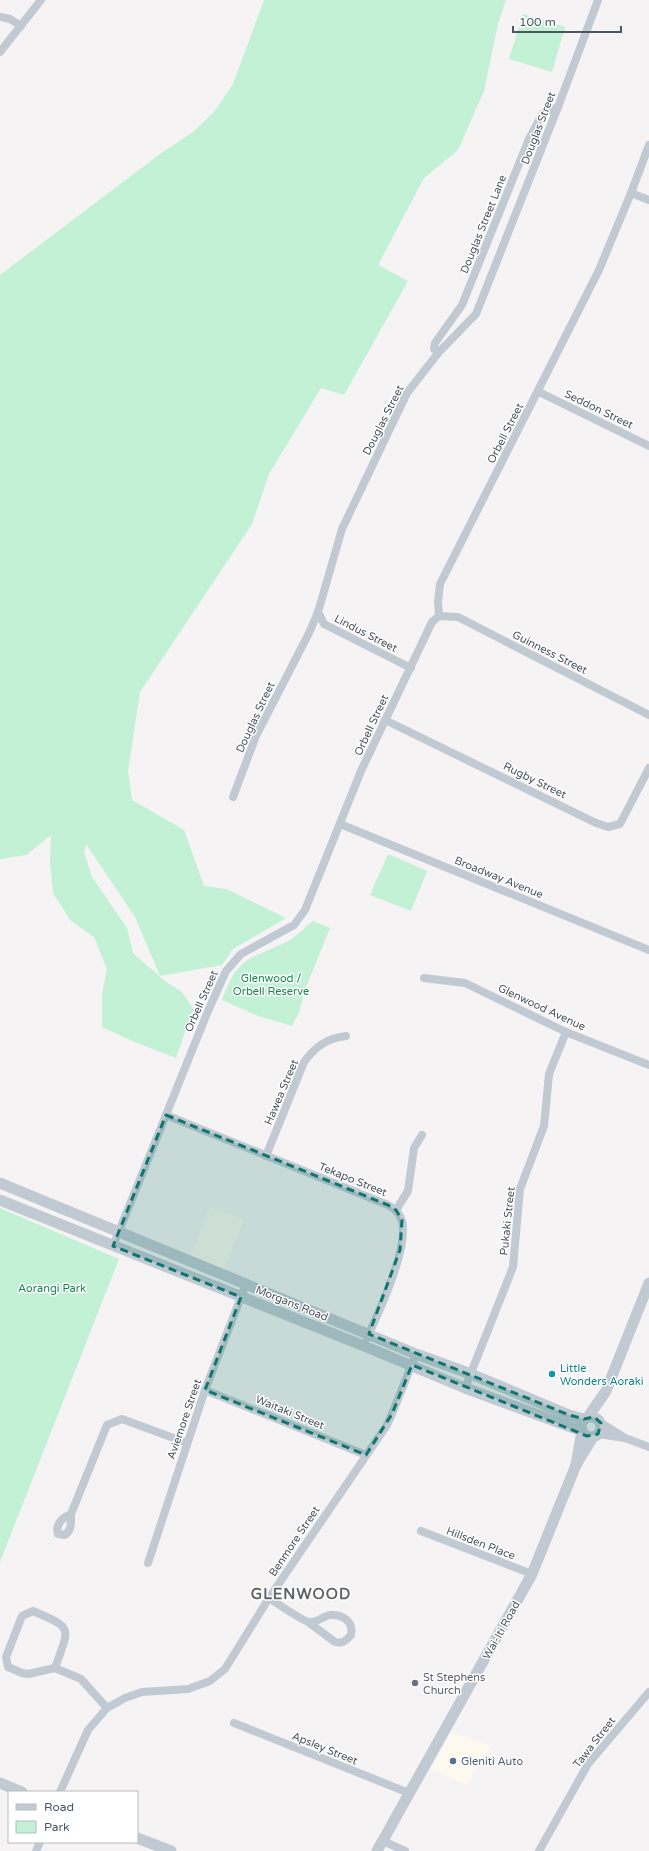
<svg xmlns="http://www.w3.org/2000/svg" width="649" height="1851" viewBox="0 0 649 1851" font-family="'Varela Round',sans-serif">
	<rect width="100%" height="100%" fill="#f5f3f3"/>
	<g fill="#fdf9ef">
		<polygon points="210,1207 244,1219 224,1269 191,1255"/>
		<polygon points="451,1732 491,1746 467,1785 431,1769"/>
	</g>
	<g fill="#c3f1d5">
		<polygon points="264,0 506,0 498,24 484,91 458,150 424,178 378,265 408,281 344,395 321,388 269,474 252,524 140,692 128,771 132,800 184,830 204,886 226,889 286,918 233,949 222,965 160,976 135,917 86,844 84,852 92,877 127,928 133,953 166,982 182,992 193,1009 176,1058 130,1040 102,1027 102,994 107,969 94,937 71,921 53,893 50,862 51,835 26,855 0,859 0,275 160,154 193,132 214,112 233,84"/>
		<polygon points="523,14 565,27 552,72 509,59"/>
		<polygon points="388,854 427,871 411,911 370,895"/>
		<path d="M313,921L330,928L305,990L299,1012L292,1026L258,1016L222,1000C239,954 249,961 288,941C298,936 304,927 313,921Z"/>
		<polygon points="0,1208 119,1259 0,1562"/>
	</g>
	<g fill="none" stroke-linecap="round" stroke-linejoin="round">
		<g stroke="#c1cad2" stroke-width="8">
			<polyline points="0,17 10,19 21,26"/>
			<polyline points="0,52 41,0"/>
			<polyline points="649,145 631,193 649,200"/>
			<polyline points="439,352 434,349 435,343 462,305 529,139 543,113 558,107"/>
			<polyline points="539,392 649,446"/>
			<polyline points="318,612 324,624 411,668"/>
			<polyline points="439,616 458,617 649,715"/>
			<polyline points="385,720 596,823 608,827 620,824 649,768"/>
			<polyline points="233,797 256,736 309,633 318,612 342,529 407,393 439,352 476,314 558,107 598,0"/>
			<polyline points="340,824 649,950"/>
			<polyline points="424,978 465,983 566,1032 649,1065"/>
			<path d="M166,1115L388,1205C395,1209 400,1213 402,1221C409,1248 379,1312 367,1338"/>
			<path d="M266,1156L304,1062C315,1047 327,1038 346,1036"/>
			<polyline points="396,1210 408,1191 414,1148 422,1135"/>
			<polyline points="113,1246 208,1011 226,971 241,954 294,925 305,910 361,771 432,622 439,616 438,602 440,584 599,270 631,193"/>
			<polyline points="465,1388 513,1267 520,1189 544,1126 549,1074 566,1032"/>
			<polyline points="205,1390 366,1455"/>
			<polyline points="598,1434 625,1438 601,1423"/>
			<polyline points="625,1438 649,1447"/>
			<path d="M71,1514C62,1518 55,1524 58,1534L65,1535C72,1530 71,1522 71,1514L107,1425L122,1419L187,1443"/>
			<polyline points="421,1531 532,1574"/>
			<polyline points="148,1563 205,1390 246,1284"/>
			<path d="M269,1598C277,1603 302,1621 309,1622C318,1623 323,1616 330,1615C343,1614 354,1622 351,1635C346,1641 342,1644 335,1642L308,1622"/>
			<path d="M55,1668C69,1627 75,1629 33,1611L22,1616L6,1657L8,1667L22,1673L28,1674L55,1668L81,1679L107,1708"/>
			<polyline points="234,1723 409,1793"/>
			<polyline points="60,1792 88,1730 107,1708 125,1698 142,1692 188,1689 210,1681 225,1669 269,1598 387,1425 392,1414 416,1354"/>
			<polyline points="383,1841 405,1851"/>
			<polyline points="36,1851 40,1842"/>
			<polyline points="539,1851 588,1764 649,1692"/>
		</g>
		<g stroke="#c1cad2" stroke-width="11">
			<polyline points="0,1183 416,1354 471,1374 569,1415 584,1419"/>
			<polyline points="0,1200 364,1346 465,1388 582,1431 576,1465"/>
			<circle cx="591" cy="1427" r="10"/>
			<polyline points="588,1417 606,1391 649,1283"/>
			<polyline points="0,1783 22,1792"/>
			<polyline points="137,1838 171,1851"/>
			<polyline points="377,1851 532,1574 576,1465 593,1437"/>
		</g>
	</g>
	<path fill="#0f766e" fill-opacity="0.2" stroke="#0f766e" stroke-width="3" stroke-dasharray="8 5" stroke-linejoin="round" d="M166,1115L388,1205L396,1210L402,1220L400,1250L369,1334L569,1415L584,1419L594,1417L601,1423L598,1434L587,1436L412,1365L392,1414L366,1455L205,1390L241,1297L113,1246Z"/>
	<circle fill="#0f9aa8" stroke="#fff" stroke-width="1.5" cx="552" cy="1374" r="4"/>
	<circle fill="#6b7280" stroke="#fff" stroke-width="1.5" cx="415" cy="1683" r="4"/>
	<circle fill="#5c6f8a" stroke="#fff" stroke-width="1.5" cx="453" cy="1761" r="4"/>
	<g text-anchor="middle" stroke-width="3" stroke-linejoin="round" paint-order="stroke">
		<g font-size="11" fill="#4a5661" stroke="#fff">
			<text transform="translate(538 128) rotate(-69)" y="4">Douglas Street</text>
			<text transform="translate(483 224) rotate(-68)" y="4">Douglas Street Lane</text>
			<text transform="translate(599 409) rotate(26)" y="4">Seddon Street</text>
			<text transform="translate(383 420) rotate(-63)" y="4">Douglas Street</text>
			<text transform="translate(505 433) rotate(-63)" y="4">Orbell Street</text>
			<text transform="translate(366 633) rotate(27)" y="4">Lindus Street</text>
			<text transform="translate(550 652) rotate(27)" y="4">Guinness Street</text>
			<text transform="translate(255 717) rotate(-65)" y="4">Douglas Street</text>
			<text transform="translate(371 725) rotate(-65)" y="4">Orbell Street</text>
			<text transform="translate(535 780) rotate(26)" y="4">Rugby Street</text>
			<text transform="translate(499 877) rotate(22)" y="4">Broadway Avenue</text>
			<text transform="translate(201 1001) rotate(-66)" y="4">Orbell Street</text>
			<text transform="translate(542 1007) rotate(25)" y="4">Glenwood Avenue</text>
			<text transform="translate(281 1092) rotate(-67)" y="4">Hawea Street</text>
			<text transform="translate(353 1179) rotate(22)" y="4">Tekapo Street</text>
			<text transform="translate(507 1221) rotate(-84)" y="4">Pukaki Street</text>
			<text transform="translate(292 1303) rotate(22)" y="4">Morgans Road</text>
			<text transform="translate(290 1412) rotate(22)" y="4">Waitaki Street</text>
			<text transform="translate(184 1419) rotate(-71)" y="4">Aviemore Street</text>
			<text transform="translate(294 1541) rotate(-56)" y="4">Benmore Street</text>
			<text transform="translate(481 1543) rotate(21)" y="4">Hillsden Place</text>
			<text transform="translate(501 1630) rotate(-61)" y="4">Wai-Iti Road</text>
			<text transform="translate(594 1742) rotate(-52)" y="4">Tawa Street</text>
			<text transform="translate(325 1748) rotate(22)" y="4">Apsley Street</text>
		</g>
		<g font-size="11" fill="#17864f" stroke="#fff">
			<text x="271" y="982">Glenwood /<tspan x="271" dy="13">Orbell Reserve</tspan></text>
			<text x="52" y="1292">Aorangi Park</text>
		</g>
		<g font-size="11" fill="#0d838f" stroke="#fff" text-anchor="start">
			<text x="560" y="1372">Little<tspan x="560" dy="13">Wonders Aoraki</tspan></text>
		</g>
		<g font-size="11" fill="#5b616d" stroke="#fff" text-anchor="start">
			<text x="423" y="1681">St Stephens<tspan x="423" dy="13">Church</tspan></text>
		</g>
		<g font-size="11" fill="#4e5e75" stroke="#fff" text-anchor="start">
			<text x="461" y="1765">Gleniti Auto</text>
		</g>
		<g font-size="15" font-weight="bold" letter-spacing="1" fill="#5f6368" stroke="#fff">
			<text x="301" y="1599">GLENWOOD</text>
		</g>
	</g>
	<rect x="8" y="1791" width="130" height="52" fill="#ffffff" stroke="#b7bbc0"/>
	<rect x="16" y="1804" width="20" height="6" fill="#c1cad2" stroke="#b7bbc0"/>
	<text x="44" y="1811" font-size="12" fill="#4a5661">Road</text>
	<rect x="16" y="1821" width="20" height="12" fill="#c3f1d5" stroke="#b7bbc0"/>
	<text x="44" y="1831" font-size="12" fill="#4a5661">Park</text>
	<path d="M513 26v6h108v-6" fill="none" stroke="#4a5661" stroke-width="2"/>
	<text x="519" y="26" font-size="12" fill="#4a5661" stroke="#ffffff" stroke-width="3" paint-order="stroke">100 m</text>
</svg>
